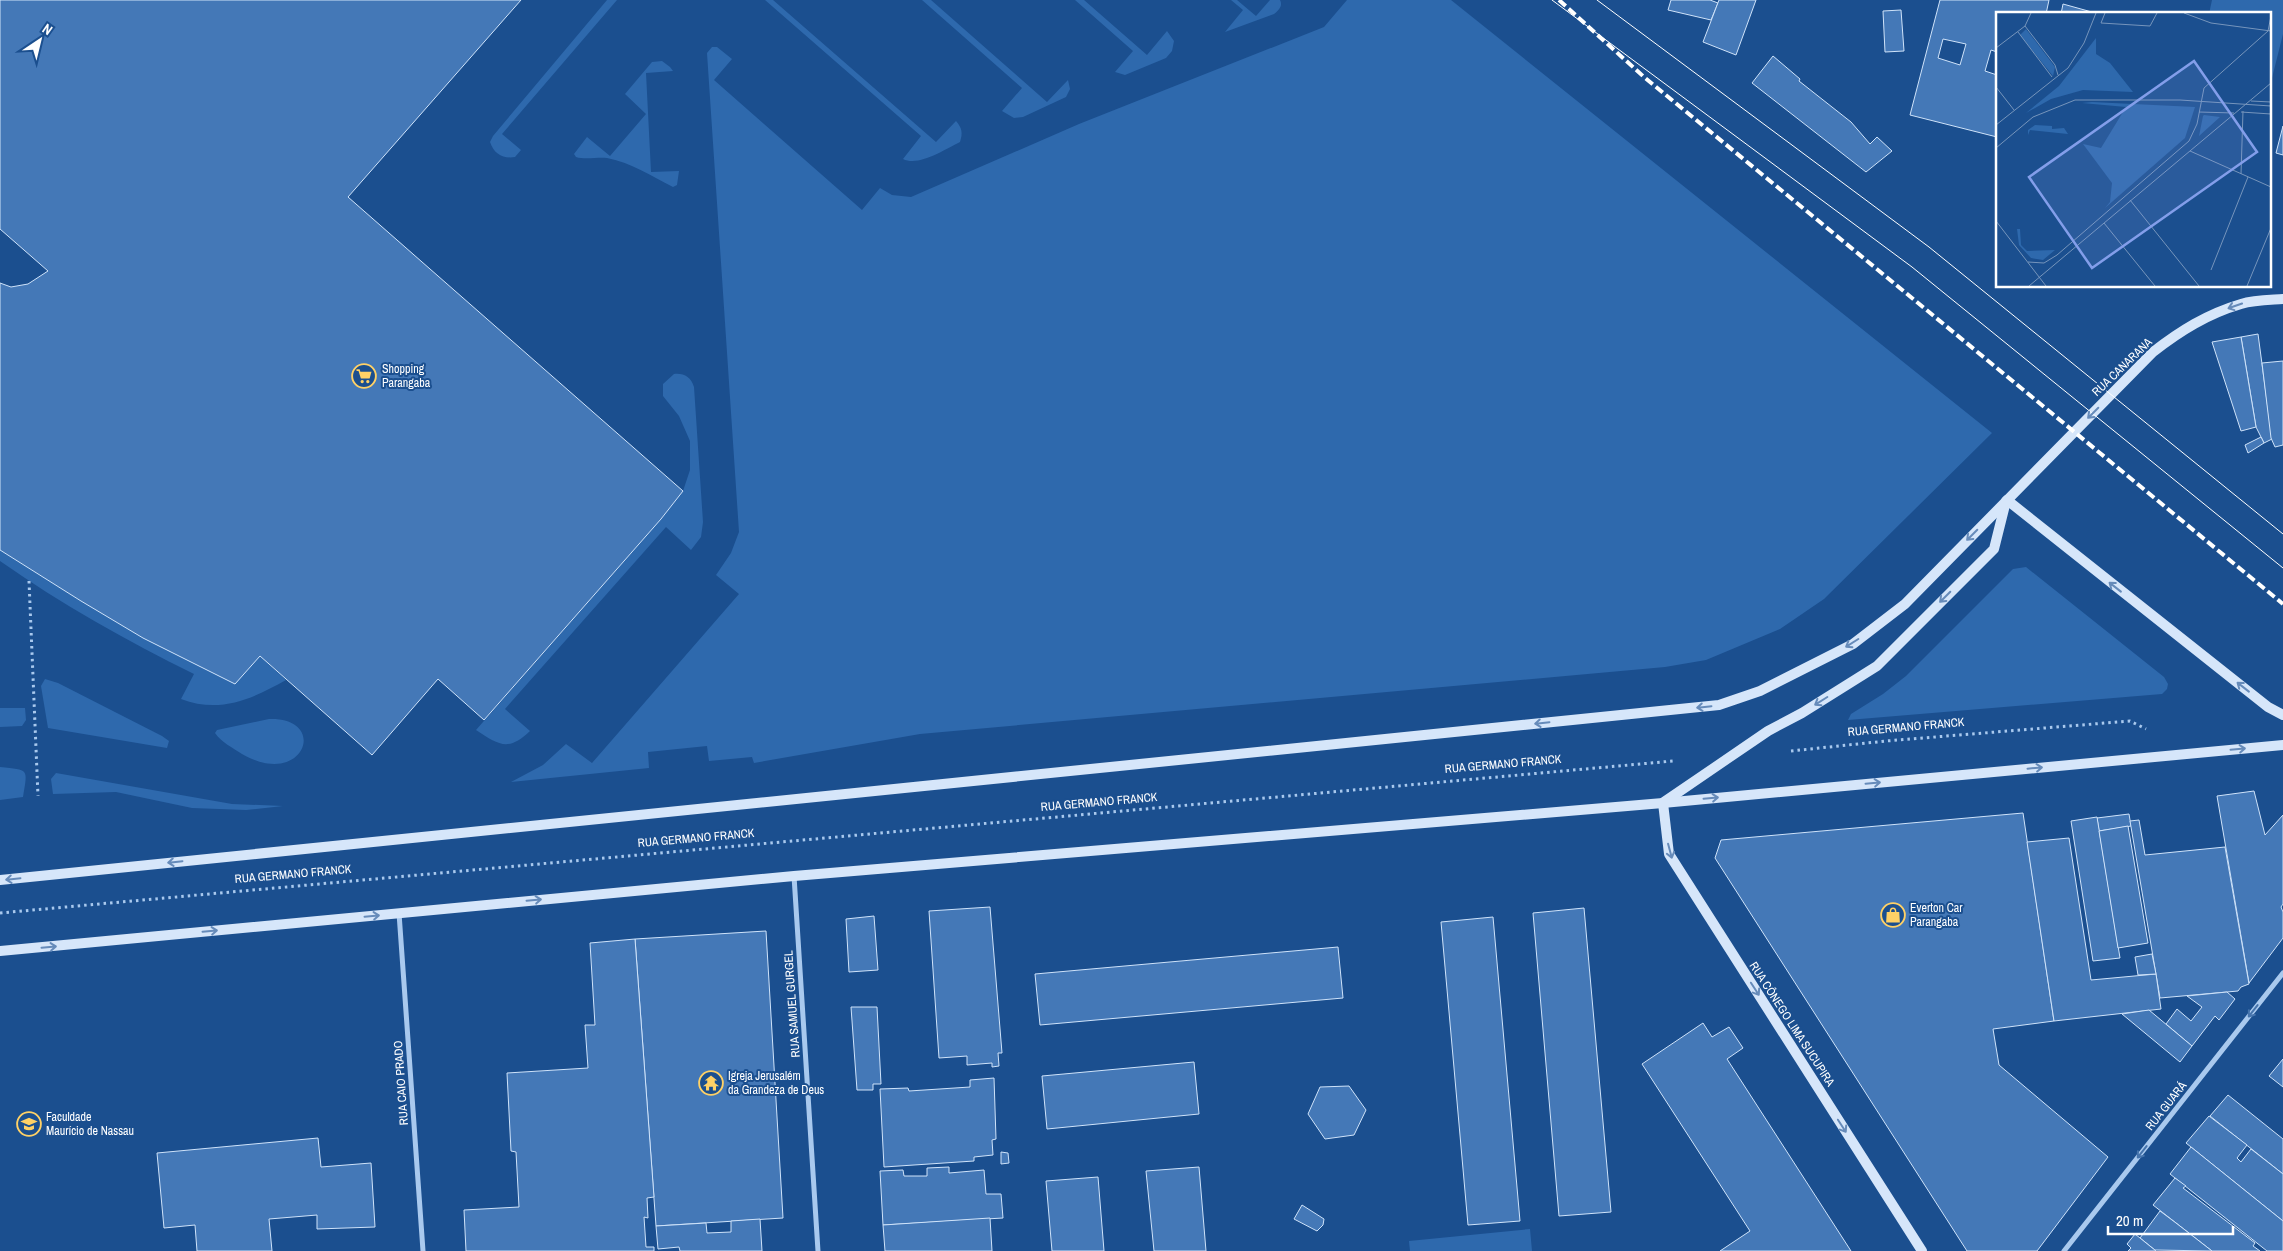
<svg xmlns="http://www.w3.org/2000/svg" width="2283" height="1251" viewBox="0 0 2283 1251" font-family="'Archivo Narrow',sans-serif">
	<rect width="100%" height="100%" fill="#1b4f8f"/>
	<g fill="#2e69ad">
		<path d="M607,0H617L502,134L521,150L515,157C503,159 494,154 490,142L493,136Z"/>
		<path d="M765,0H773L936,142L956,121C962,128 963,133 960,142C945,149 919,167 903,159L921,136Z"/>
		<polygon points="922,0 931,0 1047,102 1068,80 1070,89 1066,97 1023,117 1014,118 1002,111 1022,88"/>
		<polygon points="1075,0 1084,0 1147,55 1167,31 1174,41 1172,51 1166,58 1125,75 1115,72 1133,51"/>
		<path d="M1231,0H1237L1256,16L1270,0H1280C1283,6 1279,10 1274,14L1225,32L1243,10Z"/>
		<polygon points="1347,0 1451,0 1992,433 1824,599 1780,629 1706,660 1665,667 920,734 754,763 752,757 709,761 707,746 648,752 649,768 511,782 543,765 566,744 592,763 739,594 716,575 731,553 739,532 707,53 712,47 717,47 732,59 714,80 862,210 880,188 892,195 911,197 1079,124 1324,27"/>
		<polygon points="2212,0 2283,0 2283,34 2269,90 2269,14 2209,14"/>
		<path d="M662,61L670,67L673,71L646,73L651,172L679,171L677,185L673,187C651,176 632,163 607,158C597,157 585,160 576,157L574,154L587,137L610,156L646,114L625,94L652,62Z"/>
		<path d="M674,374C684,373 691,377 694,387L703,522L701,537L691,550L666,527L505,709L530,731C508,752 499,745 476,730L661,519L683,491L690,470V441L679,416L663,396V384Z"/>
		<path d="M0,550L81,601L143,638L260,656L286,680C252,699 220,714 181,699L194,674C127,641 61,604 0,561Z"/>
		<polygon points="2026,567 2164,677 2168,684 2167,689 2162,694 1848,720 1851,714 1883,694 1906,676 2013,569"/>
		<polygon points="45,679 58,683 162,736 169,741 167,748 48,728 41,686"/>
		<polygon points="0,708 25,708 26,720 22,726 0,727"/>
		<path d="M269,719C330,717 304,790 242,754C233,748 221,742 215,733L217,730Z"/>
		<path d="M0,767C29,770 28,768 23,797L0,800Z"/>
		<polygon points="56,773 232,804 283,806 246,810 192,808 116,792 53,794 51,779"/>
		<polygon points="1530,1229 1532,1251 1410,1251 1409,1241"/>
	</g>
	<g fill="#4478b7" stroke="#cfe3fa" fill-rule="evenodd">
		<polygon points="0,0 521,0 348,197 683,491 661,519 484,720 438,679 372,755 260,656 235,684 143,638 81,601 0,550 0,283 11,287 28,284 48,271 0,229"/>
		<polygon points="1671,0 1710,0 1718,3 1711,20 1668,10"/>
		<polygon points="1719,0 1756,0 1736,55 1703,42"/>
		<path d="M1940,0H2049L2046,14H1997V52L1991,50L1985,71L1997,75V137L1910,115ZM1943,39L1966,44L1960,65L1938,58Z"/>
		<polygon points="2063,4 2099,14 2061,14"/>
		<polygon points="1901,10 1904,51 1885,52 1883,11"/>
		<polygon points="1773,56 1800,79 1799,81 1851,122 1870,144 1877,137 1892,151 1866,172 1752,83"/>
		<polygon points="2283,126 2283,155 2276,153"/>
		<polygon points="2258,334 2272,439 2264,443 2256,427 2241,337"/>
		<polygon points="2241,337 2256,427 2241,431 2212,342"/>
		<polygon points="2283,361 2283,445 2275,447 2271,438 2262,363"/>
		<polygon points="2261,437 2264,443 2248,453 2245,445"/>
		<polygon points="2254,791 2265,835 2283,815 2283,904 2281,907 2283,912 2283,938 2249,983 2217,796"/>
		<polygon points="2023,813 2054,1021 1993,1029 1999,1065 2108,1157 2037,1251 1967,1251 1715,858 1721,840"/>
		<polygon points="2129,814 2131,826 2099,831 2097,818"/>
		<polygon points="2097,817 2120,958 2093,961 2071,821"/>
		<polygon points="2139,820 2145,855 2225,847 2249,984 2241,987 2238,991 2160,998 2130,821"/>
		<polygon points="2128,826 2148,943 2118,948 2099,831"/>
		<polygon points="2069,838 2091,980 2156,974 2161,1009 2054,1021 2027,842"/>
		<polygon points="990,907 1002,1053 998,1053 999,1066 992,1067 992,1063 967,1065 967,1056 939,1058 929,911"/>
		<polygon points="1584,908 1611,1212 1559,1216 1533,913"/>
		<polygon points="874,916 878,970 849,972 846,919"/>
		<polygon points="1493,917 1520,1221 1468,1225 1441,922"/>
		<polygon points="766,931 783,1218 656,1226 635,939"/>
		<polygon points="635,939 654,1197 647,1198 648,1218 644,1217 646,1247 654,1247 654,1251 466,1251 464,1210 519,1207 516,1152 511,1151 507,1073 588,1068 585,1025 595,1025 590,943"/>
		<polygon points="1338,947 1343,998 1040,1025 1035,974"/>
		<polygon points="2152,954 2156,974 2138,975 2135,957"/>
		<polygon points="2227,992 2235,999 2219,1020 2215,1016 2192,1046 2166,1024 2177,1009 2191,1021 2202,1007 2187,996"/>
		<polygon points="851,1007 877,1007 881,1084 873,1084 873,1090 857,1090"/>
		<polygon points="2149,1010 2192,1046 2180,1062 2122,1014"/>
		<polygon points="1703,1023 1712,1037 1729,1027 1743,1048 1727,1059 1851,1251 1720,1251 1750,1231 1642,1064"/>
		<polygon points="2283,1059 2283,1087 2269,1076"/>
		<polygon points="1194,1062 1199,1114 1047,1129 1042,1076"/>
		<polygon points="994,1078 996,1139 992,1140 993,1155 974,1157 974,1161 884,1167 880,1089 908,1088 909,1091 970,1087 970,1080"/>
		<polygon points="1349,1086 1366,1110 1354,1135 1325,1139 1308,1114 1320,1087"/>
		<polygon points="2228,1095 2283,1139 2283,1174 2210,1116"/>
		<polygon points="2209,1116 2247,1145 2237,1158 2241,1162 2251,1149 2283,1174 2283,1221 2186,1143"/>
		<polygon points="318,1138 321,1167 371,1163 375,1227 317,1229 317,1215 269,1219 272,1251 197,1251 195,1225 164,1228 157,1153"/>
		<polygon points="2191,1147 2283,1221 2283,1251 2267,1251 2170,1174"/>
		<polygon points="1001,1152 1008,1153 1009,1163 1001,1164"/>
		<polygon points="949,1167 949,1173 984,1170 986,1194 1001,1194 1003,1218 883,1225 880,1171 903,1170 904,1176 927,1176 927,1168"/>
		<polygon points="1199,1167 1206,1251 1154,1251 1146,1171"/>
		<polygon points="1098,1177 1104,1251 1052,1251 1046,1181"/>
		<polygon points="2175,1178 2186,1186 2183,1188 2255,1243 2253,1246 2260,1251 2212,1251 2153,1205"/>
		<polygon points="1302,1205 1324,1219 1323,1225 1317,1231 1294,1219"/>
		<polygon points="2160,1211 2176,1223 2212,1251 2155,1250 2140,1238"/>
		<polygon points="990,1218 992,1251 885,1251 883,1225"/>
		<polygon points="760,1219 762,1251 680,1251 679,1247 658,1249 656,1226 706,1223 707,1233 731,1232 731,1221"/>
		<polygon points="2135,1234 2140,1238 2156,1251 2128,1251 2131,1248 2127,1244"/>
	</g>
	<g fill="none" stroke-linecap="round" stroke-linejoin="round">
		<g stroke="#a9c9ee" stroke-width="3" stroke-dasharray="2.5 4" stroke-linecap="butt">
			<polyline points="29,581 38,796"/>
			<polyline points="1791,751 1886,741 2130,721 2146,729"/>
			<polyline points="0,913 1673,761"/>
		</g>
		<g stroke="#a9c9ee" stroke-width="5">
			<polyline points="794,876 818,1251"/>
			<polyline points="399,913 423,1251"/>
			<polyline points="2064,1251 2283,973"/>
		</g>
		<g stroke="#d6e6fa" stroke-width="10">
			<polyline points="2007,500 2268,707 2283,715"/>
			<polyline points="1664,802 1768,731 1802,713 1877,666 1994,549 2006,501"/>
			<polyline points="1663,803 1669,854 1922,1251"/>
			<path d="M0,880L1719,705L1760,691L1853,644L1905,604L2153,352C2180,331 2207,314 2241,304C2254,300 2269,300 2283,299"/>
			<polyline points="0,951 794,876 1663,803 2283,745"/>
		</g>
		<g stroke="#fff" stroke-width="1">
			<polyline points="1552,0 1912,267 2283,568"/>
			<polyline points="1597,0 1929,247 2283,534"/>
		</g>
		<polyline stroke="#fff" stroke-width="4" stroke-dasharray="9 4" stroke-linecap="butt" points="1559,0 1644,77 2283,604"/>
	</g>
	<defs><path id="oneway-shaft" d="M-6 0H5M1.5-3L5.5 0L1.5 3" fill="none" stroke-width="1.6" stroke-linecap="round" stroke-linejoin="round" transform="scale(1.25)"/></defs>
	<g stroke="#668bba">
		<use href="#oneway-shaft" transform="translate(2235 306) rotate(161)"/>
		<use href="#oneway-shaft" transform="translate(2093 413) rotate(135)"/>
		<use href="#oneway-shaft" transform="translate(1972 535) rotate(135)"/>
		<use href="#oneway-shaft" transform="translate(2115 587) rotate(-142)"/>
		<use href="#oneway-shaft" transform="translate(1945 597) rotate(135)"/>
		<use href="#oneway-shaft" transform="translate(1852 643) rotate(148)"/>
		<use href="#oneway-shaft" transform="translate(2243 687) rotate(-142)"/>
		<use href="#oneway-shaft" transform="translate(1821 701) rotate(148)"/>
		<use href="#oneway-shaft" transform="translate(1704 707) rotate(174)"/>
		<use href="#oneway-shaft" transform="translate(1542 723) rotate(174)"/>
		<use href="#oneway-shaft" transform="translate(2238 749) rotate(-5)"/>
		<use href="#oneway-shaft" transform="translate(2035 768) rotate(-5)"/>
		<use href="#oneway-shaft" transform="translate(1873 783) rotate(-5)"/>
		<use href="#oneway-shaft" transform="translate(1711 798) rotate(-5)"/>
		<use href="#oneway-shaft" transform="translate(1670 851) rotate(75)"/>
		<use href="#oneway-shaft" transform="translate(175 862) rotate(174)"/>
		<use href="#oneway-shaft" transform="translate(13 879) rotate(174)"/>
		<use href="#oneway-shaft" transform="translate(534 900) rotate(-5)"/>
		<use href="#oneway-shaft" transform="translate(372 916) rotate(-5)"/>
		<use href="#oneway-shaft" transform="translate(210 931) rotate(-5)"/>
		<use href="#oneway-shaft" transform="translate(49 947) rotate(-5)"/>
		<use href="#oneway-shaft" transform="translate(1755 989) rotate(57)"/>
		<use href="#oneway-shaft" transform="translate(1842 1126) rotate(57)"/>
	</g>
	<g stroke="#4674ac">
		<use href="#oneway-shaft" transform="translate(2253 1011) rotate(128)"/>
		<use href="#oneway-shaft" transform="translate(2142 1152) rotate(128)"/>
	</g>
	<defs>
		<g id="supermarket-ring" transform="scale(1.25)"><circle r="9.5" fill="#1b4f8f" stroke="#ffd166" stroke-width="1.5"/><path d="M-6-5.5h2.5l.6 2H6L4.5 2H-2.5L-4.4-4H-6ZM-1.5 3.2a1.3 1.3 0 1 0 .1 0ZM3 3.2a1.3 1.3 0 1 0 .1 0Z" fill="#ffd166"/></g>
		<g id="shop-ring" transform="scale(1.25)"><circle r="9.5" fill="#1b4f8f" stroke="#ffd166" stroke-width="1.5"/><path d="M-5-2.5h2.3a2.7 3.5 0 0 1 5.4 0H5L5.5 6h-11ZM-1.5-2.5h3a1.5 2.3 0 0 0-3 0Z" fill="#ffd166"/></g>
		<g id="temple-ring" transform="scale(1.25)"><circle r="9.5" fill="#1b4f8f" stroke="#ffd166" stroke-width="1.5"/><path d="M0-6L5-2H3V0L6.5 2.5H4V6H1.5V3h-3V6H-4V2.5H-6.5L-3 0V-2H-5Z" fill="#ffd166"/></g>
		<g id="university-ring" transform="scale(1.25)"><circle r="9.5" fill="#1b4f8f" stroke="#ffd166" stroke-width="1.5"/><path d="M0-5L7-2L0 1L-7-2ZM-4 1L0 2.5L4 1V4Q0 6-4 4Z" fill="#ffd166"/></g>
	</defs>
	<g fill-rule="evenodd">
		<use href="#supermarket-ring" x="364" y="376"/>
		<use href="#shop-ring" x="1893" y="915"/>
		<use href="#temple-ring" x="711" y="1083"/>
		<use href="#university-ring" x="29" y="1124"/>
	</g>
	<g text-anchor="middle" stroke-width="4" stroke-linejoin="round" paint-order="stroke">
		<g font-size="12" fill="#fff" stroke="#1b4f8f">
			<text transform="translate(2122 367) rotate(-44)" y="4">RUA CANARANA</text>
			<text transform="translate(1906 727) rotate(-5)" y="4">RUA GERMANO FRANCK</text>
			<text transform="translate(1503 764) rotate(-5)" y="4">RUA GERMANO FRANCK</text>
			<text transform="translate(1099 802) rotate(-5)" y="4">RUA GERMANO FRANCK</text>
			<text transform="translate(696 838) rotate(-5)" y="4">RUA GERMANO FRANCK</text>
			<text transform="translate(293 874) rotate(-5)" y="4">RUA GERMANO FRANCK</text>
			<text transform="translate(792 1004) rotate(-94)" y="4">RUA SAMUEL GURGEL</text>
			<text transform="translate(1792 1024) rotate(57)" y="4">RUA CÔNEGO LIMA SUCUPIRA</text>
			<text transform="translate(401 1083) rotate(-94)" y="4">RUA CAIO PRADO</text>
			<text transform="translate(2166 1106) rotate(-52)" y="4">RUA GUARÁ</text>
		</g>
		<g font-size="12" fill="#fff" stroke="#1b4f8f" text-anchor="start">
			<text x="382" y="373">Shopping<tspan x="382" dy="14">Parangaba</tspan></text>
			<text x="1910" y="912">Everton Car<tspan x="1910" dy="14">Parangaba</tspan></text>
			<text x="728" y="1080">Igreja Jerusalém<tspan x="728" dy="14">da Grandeza de Deus</tspan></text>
			<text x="46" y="1121">Faculdade<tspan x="46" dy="14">Maurício de Nassau</tspan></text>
		</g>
	</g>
	<g transform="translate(1996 12)">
		<rect width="275" height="275" fill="#1b4f8f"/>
		<path d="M30,17L59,55L57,64L24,23ZM100,26V42L114,51L137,80L87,78L55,87L30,101L63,74ZM96,90L199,95L189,126L109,196L114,190L116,171L87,132L105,136L130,95L86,91ZM208,103L224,105L203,124L207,104ZM39,113L56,114V117L68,116L72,122L34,118L32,123V118ZM21,217H24L25,233L31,239L59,238L47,248L35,246L23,233Z" fill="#2e69ad"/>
		<path fill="none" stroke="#7695bc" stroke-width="1" d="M109,1L105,11L154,14L161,1M188,1L215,11L275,19M29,14L59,53L62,63M22,20L56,65M0,36L29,14L35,1M0,75L18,98M255,89L275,90M203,100L238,101M245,100L275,102M0,113L72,56L88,31L100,1M0,136L37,105L79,88H184L275,94M194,139L275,175M245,162L247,99M134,188L203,274M0,209L50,274M108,211L159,274M32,250L48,251L61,243L193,129L201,112L208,76L272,19L275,4M215,258L252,165M33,274L275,71M251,274L275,216"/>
		<path fill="#839eea" fill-opacity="0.15" stroke="#839eea" stroke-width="2.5" d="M198,49L261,140L96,256L33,165Z"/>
		<rect width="275" height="275" fill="none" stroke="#fff" stroke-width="2.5"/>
	</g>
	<g transform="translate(40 40) rotate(35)" stroke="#1b4f8f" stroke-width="4" paint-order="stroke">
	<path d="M0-4L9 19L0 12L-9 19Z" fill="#ffffff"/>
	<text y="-8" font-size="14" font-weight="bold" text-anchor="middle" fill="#ffffff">N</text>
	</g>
	<path d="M2108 1226v8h125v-8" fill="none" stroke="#ffffff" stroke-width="2.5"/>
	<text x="2116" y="1226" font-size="15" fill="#ffffff" stroke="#1b4f8f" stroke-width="4" paint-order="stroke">20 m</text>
</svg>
